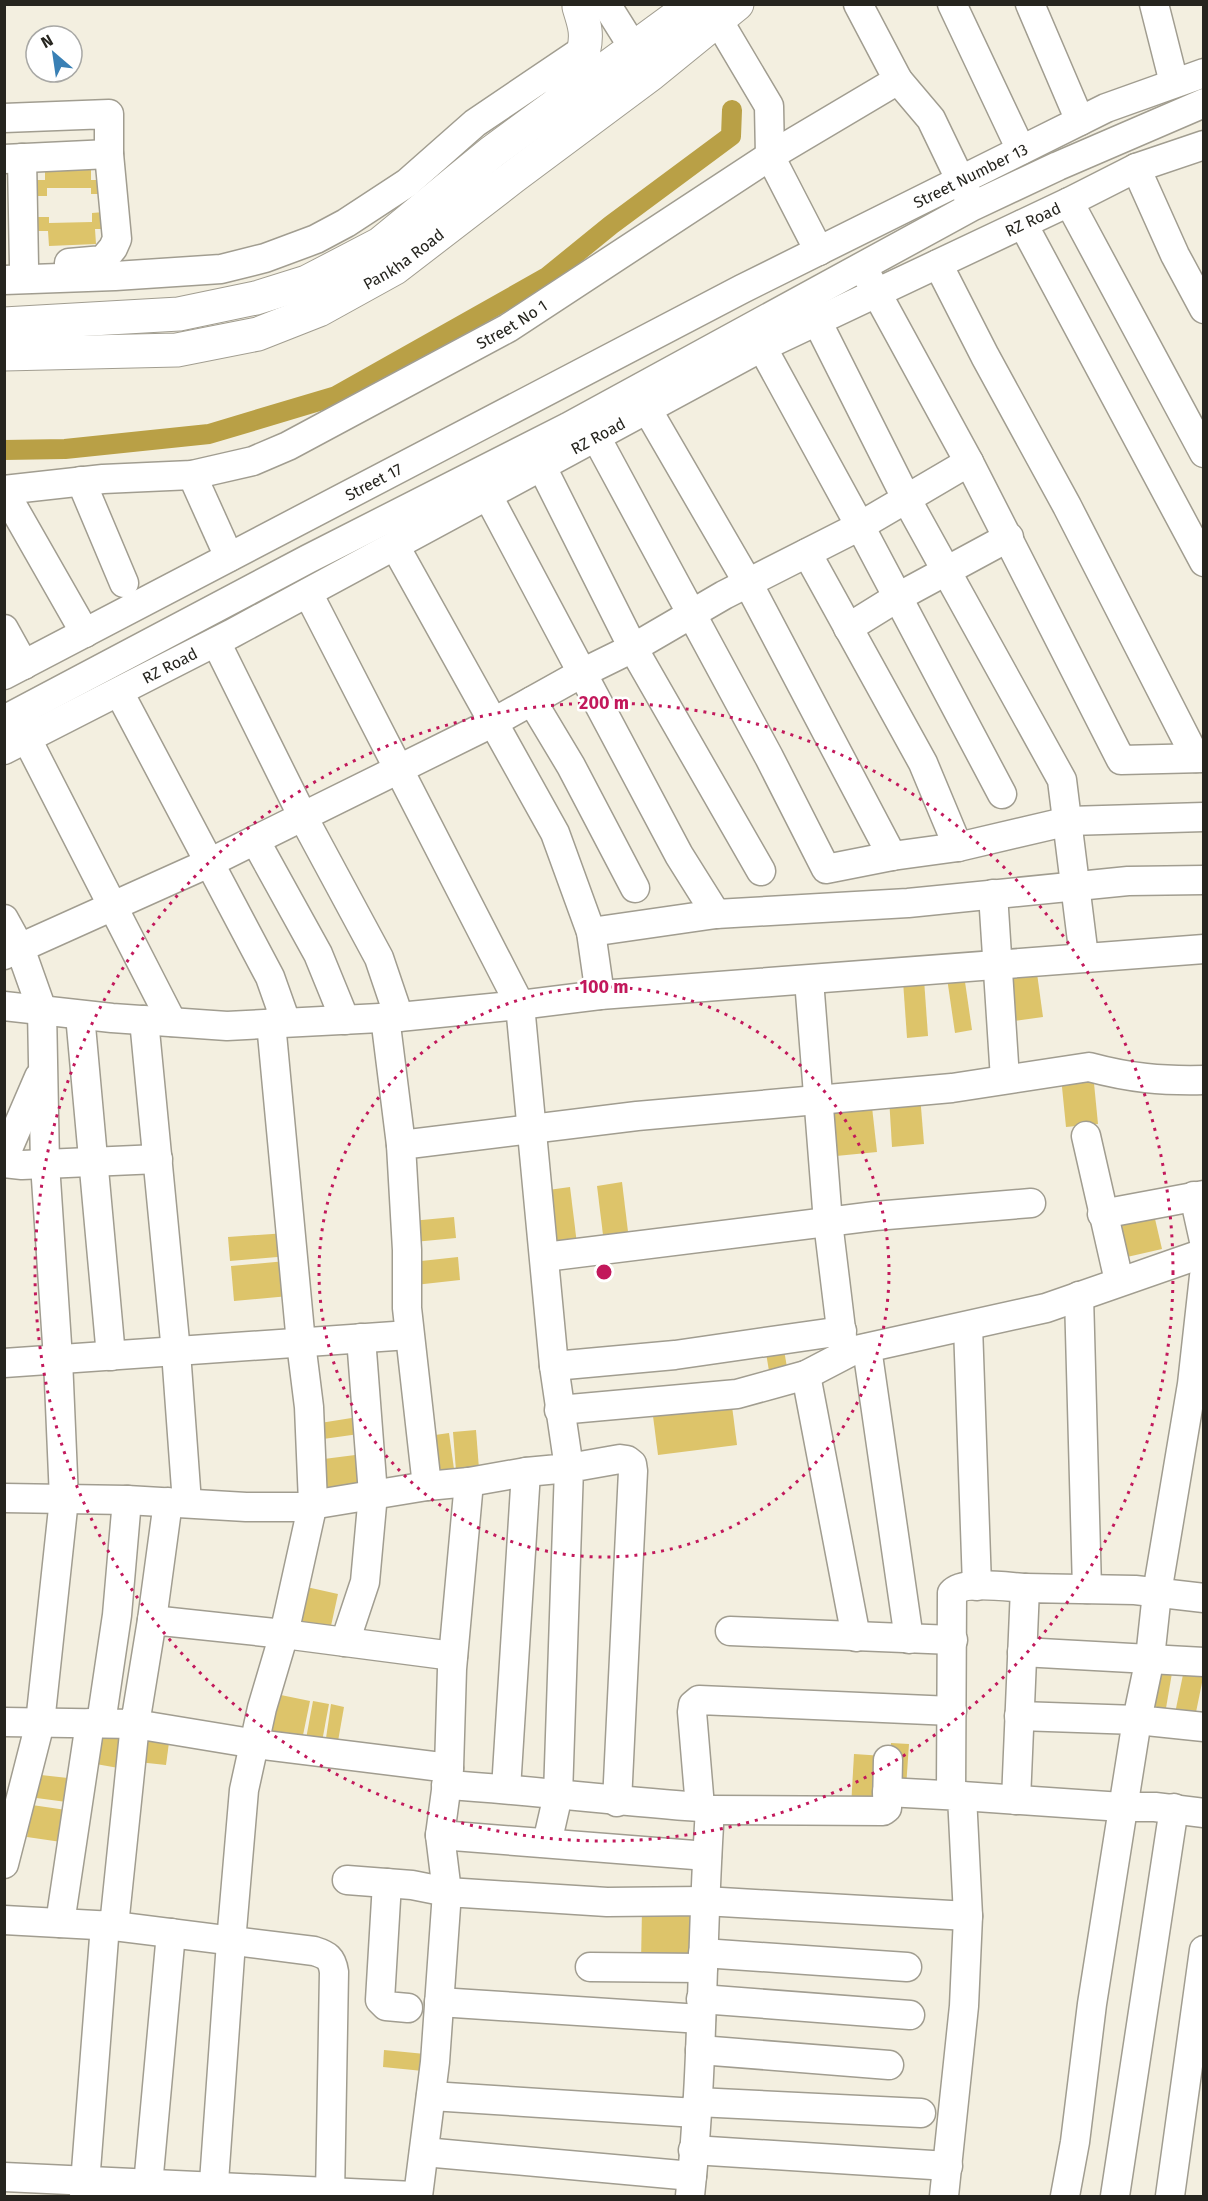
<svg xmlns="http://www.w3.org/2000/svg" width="1208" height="2201" viewBox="0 0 1208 2201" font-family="'Fira Sans',sans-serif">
	<rect width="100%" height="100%" fill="#f3efe0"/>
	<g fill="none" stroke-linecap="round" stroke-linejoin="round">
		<polyline stroke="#b9a046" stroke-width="20" points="4,450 65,449 209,434 336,396 547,277 611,225 731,136 732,110"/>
	</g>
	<g fill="#ddc46a">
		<polygon points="45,165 91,165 91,180 103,180 102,194 91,194 91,188 47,188 47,196 35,196 35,180 45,180"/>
		<polygon points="104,212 105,229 95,229 96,244 49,246 48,231 38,231 37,217 49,217 49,223 92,222 92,213"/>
		<polygon points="1036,966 1043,1017 1007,1022 1001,972"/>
		<polygon points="964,975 972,1030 955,1033 947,978"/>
		<polygon points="924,979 928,1036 907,1038 903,981"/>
		<polygon points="1093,1073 1098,1124 1066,1127 1061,1077"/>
		<polygon points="920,1095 924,1144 892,1147 889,1097"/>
		<polygon points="872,1107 877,1152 826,1157 821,1112"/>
		<polygon points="622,1182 629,1240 604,1243 597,1186"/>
		<polygon points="570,1187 577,1244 548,1247 541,1191"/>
		<polygon points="1152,1206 1162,1249 1127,1257 1117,1215"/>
		<polygon points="454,1217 456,1238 414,1242 411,1221"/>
		<polygon points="287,1233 289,1256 230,1261 228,1237"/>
		<polygon points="458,1257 460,1280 415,1285 412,1262"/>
		<polygon points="286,1261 289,1296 234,1301 231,1266"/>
		<polygon points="783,1344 789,1379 771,1383 765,1347"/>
		<polygon points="732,1406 737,1445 658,1455 653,1416"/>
		<polygon points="364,1416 366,1433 316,1440 314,1424"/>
		<polygon points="476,1430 479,1469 456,1471 453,1432"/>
		<polygon points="449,1433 454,1469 433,1472 428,1436"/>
		<polygon points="363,1454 368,1490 321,1497 316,1460"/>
		<polygon points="302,1586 338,1594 329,1635 293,1628"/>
		<polygon points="1156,1664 1173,1667 1164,1720 1147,1717"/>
		<polygon points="1185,1665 1204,1673 1194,1722 1174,1718"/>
		<polygon points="276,1694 310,1701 301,1745 267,1738"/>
		<polygon points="313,1701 329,1704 321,1747 305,1744"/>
		<polygon points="331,1704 344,1707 337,1747 325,1745"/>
		<polygon points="102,1732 130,1737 124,1769 96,1764"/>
		<polygon points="141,1732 170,1735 166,1765 138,1762"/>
		<polygon points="891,1743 909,1744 906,1788 889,1787"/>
		<polygon points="854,1754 884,1756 881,1809 851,1807"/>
		<polygon points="32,1774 77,1779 74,1803 29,1797"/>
		<polygon points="32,1805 73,1811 68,1843 27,1837"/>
		<polygon points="642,1909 694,1911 693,1963 641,1962"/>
		<polygon points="384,2050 425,2054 423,2071 383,2067"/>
	</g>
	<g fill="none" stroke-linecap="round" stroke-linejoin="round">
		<g stroke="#a19d90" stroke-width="31">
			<g id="minor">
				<polyline points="606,4 645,66"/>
				<polyline points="952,4 1021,150"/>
				<polyline points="1030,4 1080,121"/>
				<polyline points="1154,4 1174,83"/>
				<polyline points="718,20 769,106 770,156 819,251"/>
				<polyline points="898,80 931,119 969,198"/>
				<polyline points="4,118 109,114 109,154 117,239 113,248 103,260 69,263"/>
				<polyline points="22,158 24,266"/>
				<polyline points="4,159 109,154"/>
				<polyline points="1136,168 1175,255 1204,309"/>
				<polyline points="1069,202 1204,453"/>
				<polyline points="1023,224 1204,562"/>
				<polyline points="938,264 985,356 1067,506 1196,758"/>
				<polyline points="868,277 969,462"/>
				<polyline points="4,280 115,276 221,269 265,258 316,239 346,223 407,183 475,123 583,50"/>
				<polyline points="817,321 907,500 1062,780 1084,957"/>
				<polyline points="762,347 860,526 1002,794"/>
				<polyline points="647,409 748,583 892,856"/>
				<polyline points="596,437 769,757 826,869 892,856 958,847 1069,821 1204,817"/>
				<polyline points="542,467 633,648 761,871"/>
				<polyline points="192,475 229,557"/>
				<polyline points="482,477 488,496 679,855 716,914"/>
				<polyline points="81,481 124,583"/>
				<path id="s1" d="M4,490L103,479L192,475L253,461L288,446L508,328L770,156L898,80L858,4"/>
				<polyline points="4,491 85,633"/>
				<polyline points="395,546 555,833 591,932 600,995"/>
				<polyline points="807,553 923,763 958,847"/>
				<polyline points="848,628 898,597 1009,537"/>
				<polyline points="4,629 24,665"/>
				<polyline points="216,642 303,817 379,958 399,1017"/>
				<path id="s2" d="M4,675L742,289L1106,108L1204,73"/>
				<polyline points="119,692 270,977 286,1022"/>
				<polyline points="532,701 571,766 635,888"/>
				<polyline points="4,720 308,559 568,427 973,206 1058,166 1204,103"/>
				<polyline points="27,739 172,1022"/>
				<path id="s3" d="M4,750L231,634L762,347L1069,202L1136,168L1204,145"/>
				<polyline points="255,840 318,954 345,1020"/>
				<polyline points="993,894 1005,1079"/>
				<polyline points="4,919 20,948 42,1010 45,1164 58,1359 64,1499 40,1723 4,1864"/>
				<polyline points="591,932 716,914 908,903 1128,881 1204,880"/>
				<polyline points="4,955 211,862 494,722 582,673 633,648 724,595 860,526 969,462 1121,760 1204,758"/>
				<polyline points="809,980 828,1222 844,1354"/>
				<polyline points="4,1006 112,1018 227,1026 399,1017 520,1005 600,995 1204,949"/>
				<polyline points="80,1015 111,1356"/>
				<polyline points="385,1017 401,1145"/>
				<polyline points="144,1020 176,1352 187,1503"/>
				<polyline points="1086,1136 1119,1281"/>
				<polyline points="4,1158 39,1077"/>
				<polyline points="4,1163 22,1165 158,1159"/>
				<polyline points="1194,1196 1204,1241"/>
				<polyline points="1102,1214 1204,1195"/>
				<polyline points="545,1257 875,1216 1031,1203"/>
				<polyline points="1204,1276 1192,1384 1157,1593 1150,1658 1137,1720 1204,1727"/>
				<polyline points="1079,1296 1087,1589"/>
				<polyline points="968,1326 977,1586"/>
				<polyline points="867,1348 909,1639"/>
				<polyline points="4,1363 409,1335"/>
				<polyline points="554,1366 675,1355 842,1331"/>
				<polyline points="806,1375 856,1637"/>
				<polyline points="559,1410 737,1394 806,1375 852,1351 1046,1308 1204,1253"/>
				<path d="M427,1486L407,1308V1250L401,1145L637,1116L952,1088L1089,1067C1130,1078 1161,1081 1204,1080"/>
				<polyline points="4,1498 127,1500 246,1507 299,1507 427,1486 469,1482 526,1472 569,1468 554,1366 520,1005 308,593"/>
				<polyline points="152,1620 168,1502"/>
				<polyline points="730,1631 953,1640"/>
				<polyline points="345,1642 365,1582 373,1494 361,1338"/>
				<polyline points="1022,1652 1204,1662"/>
				<polyline points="1019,1716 1137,1720 1092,2004 1075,2142 1065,2196"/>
				<polyline points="4,1722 135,1724 152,1620 284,1634 453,1656"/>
				<polyline points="101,1723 117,1615 127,1500"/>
				<path d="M446,1785C531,1790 615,1801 700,1807L710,1810C701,1939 704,2068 690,2196"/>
				<polyline points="506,1789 526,1472"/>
				<polyline points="887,1792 962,1796 968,1916 964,2006 944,2196"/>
				<path d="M951,1795L952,1593C963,1580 1008,1587 1025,1588"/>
				<polyline points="962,1796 1122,1807 1155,1807 1204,1813"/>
				<polyline points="1016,1800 1025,1588 1135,1590 1204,1598"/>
				<polyline points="700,1807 692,1712 693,1705 699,1700 952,1711"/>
				<polyline points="710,1810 883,1811 887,1808 888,1760"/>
				<polyline points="440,1835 707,1856"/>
				<polyline points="547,1843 558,1795 569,1468 620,1459 627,1460 632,1464 633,1471 617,1802"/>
				<polyline points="347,1880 412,1885 447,1892 440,1835 449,1768 452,1669 469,1482"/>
				<polyline points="387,1883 380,2000 386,2006 408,2008"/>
				<path d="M4,1920L114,1926L314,1951C327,1955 332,1958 334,1972L330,2196"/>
				<polyline points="60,1923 90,1723"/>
				<polyline points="114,1926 135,1724 256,1744 449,1768"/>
				<polyline points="703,1953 907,1967"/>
				<polyline points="590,1967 703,1968"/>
				<polyline points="701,1999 910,2015"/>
				<polyline points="439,2002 701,2019"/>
				<polyline points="700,2050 889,2065"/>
				<polyline points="431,2096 696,2113"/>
				<polyline points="697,2102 921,2113"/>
				<polyline points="693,2150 948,2166"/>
				<polyline points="424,2152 692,2176"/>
				<polyline points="4,2177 414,2196"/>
				<polyline points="84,2196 105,1925"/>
				<polyline points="147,2196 171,1933"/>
				<polyline points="213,2196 231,1942 244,1790 262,1708 284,1634 313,1503 309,1407 301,1343 271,1023"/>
				<polyline points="418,2196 435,2062 447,1892 607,1902 704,1901 968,1916"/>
				<polyline points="1115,2196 1174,1808"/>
				<polyline points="1170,2196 1204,1950"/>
			</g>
		</g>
		<g stroke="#a19d90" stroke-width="35">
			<g id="major">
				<path d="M561,98C573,79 588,54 585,30C584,22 581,14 579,7"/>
				<polyline points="4,324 179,314 256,298 307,282 380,244 492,152 694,4"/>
				<path id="s4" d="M4,354L177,350L258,334L319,310L395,268L513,177L651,74L737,4"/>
			</g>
		</g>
		<use href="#minor" stroke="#fff" stroke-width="28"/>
		<use href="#major" stroke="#fff" stroke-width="33"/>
	</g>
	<g fill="none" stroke="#c2185b" stroke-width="3" stroke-dasharray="3 6">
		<circle cx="604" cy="1272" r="285"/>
		<circle cx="604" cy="1272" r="569"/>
	</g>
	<g text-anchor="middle" stroke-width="5" stroke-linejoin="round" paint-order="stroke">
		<g font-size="16" fill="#26251f" stroke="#fff">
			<text dy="6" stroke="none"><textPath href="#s2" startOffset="1088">Street Number 13</textPath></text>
			<text dy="6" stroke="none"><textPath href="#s3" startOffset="1158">RZ Road</textPath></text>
			<text dy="6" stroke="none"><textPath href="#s4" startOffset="420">Pankha Road</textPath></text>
			<text dy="6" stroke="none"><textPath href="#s1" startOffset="544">Street No 1</textPath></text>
			<text dy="6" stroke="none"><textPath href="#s3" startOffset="672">RZ Road</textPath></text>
			<text dy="6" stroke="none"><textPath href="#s2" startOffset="417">Street 17</textPath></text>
			<text dy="6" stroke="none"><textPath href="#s3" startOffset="186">RZ Road</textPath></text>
		</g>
	</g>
	<circle cx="604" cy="1272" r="9" fill="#c2185b" stroke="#fff" stroke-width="3"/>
	<g font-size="18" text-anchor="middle" font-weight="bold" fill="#c2185b" stroke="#fff" stroke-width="5" stroke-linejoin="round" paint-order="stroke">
		<text x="604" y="709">200 m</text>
		<text x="604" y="993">100 m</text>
	</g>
	<rect width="1208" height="2201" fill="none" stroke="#26251f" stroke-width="12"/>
	<g transform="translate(54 54) rotate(331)"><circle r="28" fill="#ffffff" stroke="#a8a8a5" stroke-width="1.5"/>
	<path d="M0-4.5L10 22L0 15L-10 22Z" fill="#3980b5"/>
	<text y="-9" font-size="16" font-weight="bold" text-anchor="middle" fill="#26251f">N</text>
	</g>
</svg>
